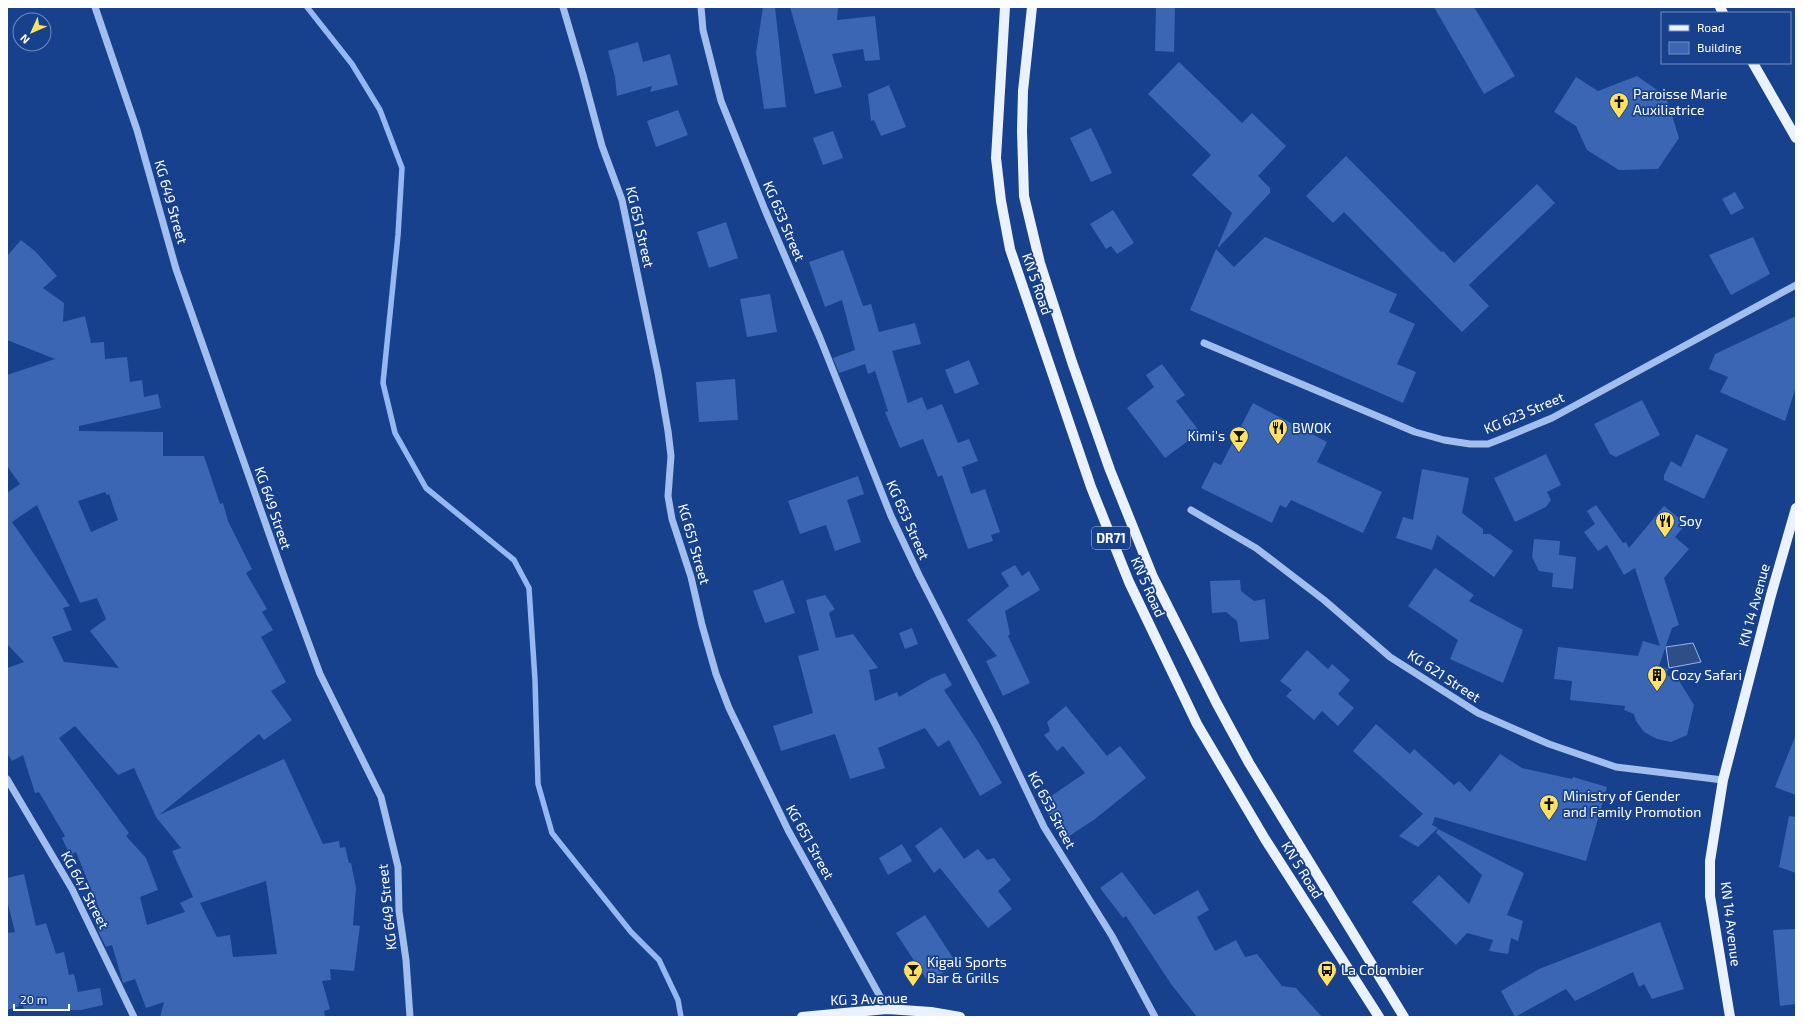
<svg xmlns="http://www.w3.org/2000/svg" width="1803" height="1024" viewBox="0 0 1803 1024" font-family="'Exo 2',sans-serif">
	<rect width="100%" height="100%" fill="#17408d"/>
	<polygon fill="#2f4d87" stroke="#95b7f2" points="1693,643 1701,662 1669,668 1666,647"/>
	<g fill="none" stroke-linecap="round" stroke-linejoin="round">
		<polyline stroke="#95b7f2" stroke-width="5.5" points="307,7 352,64 380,110 402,168 398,235 383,383 395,433 426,488 514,560 529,588 535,680 538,784 552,833 631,932 659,960 678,1000 681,1017"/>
	</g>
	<g fill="#3b66b4" fill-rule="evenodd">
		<polygon points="763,7 775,7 786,107 764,109 756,53"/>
		<polygon points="790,7 838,7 837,20 875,16 880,60 865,61 863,49 832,54 842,87 815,94"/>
		<polygon points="1156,7 1175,7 1174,52 1155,51"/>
		<polygon points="1434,7 1474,7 1515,76 1484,94"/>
		<polygon points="638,42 643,62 670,54 678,85 650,92 652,86 617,96 615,77 608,51"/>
		<polygon points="1179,62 1242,123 1252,113 1286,146 1258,176 1270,188 1270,193 1219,247 1218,246 1232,213 1192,175 1211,155 1148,94"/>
		<polygon points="1637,76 1666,96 1679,138 1658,169 1619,170 1587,150 1576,126 1554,112 1576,77 1598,91"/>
		<polygon points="889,85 906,127 881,136 874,120 871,121 868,94"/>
		<polygon points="678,110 688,135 656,147 647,121"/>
		<polygon points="1091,128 1112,173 1091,182 1070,138"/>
		<polygon points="833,131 843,158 823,165 813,138"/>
		<polygon points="1346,156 1441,252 1443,251 1454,263 1537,184 1555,203 1469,285 1489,306 1462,332 1344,212 1333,223 1306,196"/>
		<polygon points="1735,192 1744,208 1731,215 1722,199"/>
		<polygon points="1113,210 1134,243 1117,254 1111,246 1106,249 1090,224"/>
		<polygon points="726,222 738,258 709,268 697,232"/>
		<polygon points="1265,237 1397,294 1389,312 1415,324 1397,364 1416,372 1403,403 1190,310 1216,249 1234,267"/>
		<polygon points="1753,237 1770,274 1731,295 1709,255"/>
		<path d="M21,240L36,252L57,276L43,288L64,303L63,322L85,316L91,343L104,342L105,359L127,357L130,382L142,380L144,397L158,394L161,408L79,426V431L163,432V456H204L220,504L223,503L228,521L252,569L246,573L267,609L262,612L273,630L261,637L286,682L271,691L292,720L264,740L259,734L159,815L284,759L323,844L339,841L340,848L345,847L349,863H351L356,888L353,925L360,926L354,971L330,969L331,980L322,981L330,1009L324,1011L325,1017H160L164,1002L146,1008L135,979L123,983L112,945L106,947L99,933L96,923L104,921L76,852L70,855L62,838L65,836L39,792L35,793L23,755L12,761L7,753V668L24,662L7,644V493L20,484L7,466V375L55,359L7,340V256ZM105,492L107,495L109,494L118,520L91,532L78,501ZM37,505L80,603L97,598L106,619L90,631L119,668L64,662L52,637L72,630L63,608L70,606L12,522ZM75,726L118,775L134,768L156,817L181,848L172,851L193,897L180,903L185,912L147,925L140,897L158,890L146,858L126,836L129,833L59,738ZM266,881L277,954L233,957L230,935L217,937L200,903Z"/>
		<polygon points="843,250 863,306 871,304 879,332 915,323 921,344 892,351 908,403 922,397 927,410 942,404 958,443 969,439 978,461 962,467 971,494 985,489 1000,532 991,535 993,541 968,549 942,475 938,477 923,439 900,448 885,412 888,411 875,371 868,374 865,364 839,373 833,358 855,350 842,300 825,307 809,262"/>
		<polygon points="770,294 777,332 747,337 740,299"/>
		<polygon points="1796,316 1796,387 1785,421 1720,392 1728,377 1709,369 1715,354"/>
		<polygon points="969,360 979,384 955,394 945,370"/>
		<polygon points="1162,364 1185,395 1176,401 1200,432 1165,458 1127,408 1154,387 1146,375"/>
		<polygon points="735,379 738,420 699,422 696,382"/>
		<polygon points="1642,400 1660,435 1616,457 1610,454 1594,424"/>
		<polygon points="1253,403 1327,442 1317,462 1382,492 1363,533 1291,500 1286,508 1280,505 1272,523 1201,488 1214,462 1221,465"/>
		<polygon points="1696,434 1728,449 1704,499 1664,480 1664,475 1671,461 1681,467"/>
		<polygon points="1546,454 1561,485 1547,492 1551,500 1546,507 1515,522 1494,478"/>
		<polygon points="1422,469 1469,478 1462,513 1483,529 1483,534 1490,534 1513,551 1494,577 1437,535 1432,550 1396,538 1403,517 1413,520"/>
		<polygon points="858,476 864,494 847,500 861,542 835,551 826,525 800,534 788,501"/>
		<polygon points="1596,505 1623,543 1626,542 1629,548 1664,506 1686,524 1675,537 1689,549 1664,578 1679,625 1672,628 1659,666 1668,669 1666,675 1678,679 1694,705 1687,735 1671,742 1657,739 1644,732 1636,721 1634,714 1624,710 1625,706 1570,700 1572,681 1554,679 1558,647 1638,656 1643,641 1660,646 1635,568 1624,575 1607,545 1598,551 1584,532 1595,524 1587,511"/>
		<polygon points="1534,539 1560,541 1559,555 1576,557 1573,589 1552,587 1553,573 1539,571 1532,557"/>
		<polygon points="1015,565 1022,576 1029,571 1040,590 1005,611 1010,634 1008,636 1030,683 1003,696 986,661 997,656 967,620 1009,586 1001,573"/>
		<polygon points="1435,568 1474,595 1469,601 1523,630 1503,683 1450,659 1458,640 1408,606"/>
		<polygon points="783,580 795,613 765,623 753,591"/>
		<polygon points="1240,580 1241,591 1254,601 1265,599 1269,639 1240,642 1237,621 1226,612 1212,613 1210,581"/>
		<polygon points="825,595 835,609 829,613 836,638 853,634 878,668 869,670 875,701 897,692 899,697 932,678 945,673 952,685 944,690 977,740 1002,783 980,796 949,740 938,747 925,728 878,748 885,768 850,779 835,734 781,751 773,726 813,713 798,656 819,650 806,600"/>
		<polygon points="912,628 918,644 905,649 899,633"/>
		<polygon points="1307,650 1328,669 1332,664 1350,680 1338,694 1354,708 1338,726 1322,711 1314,720 1286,696 1292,690 1280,681"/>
		<polygon points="1066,706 1107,756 1120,746 1146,778 1095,819 1065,839 1041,803 1085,773 1063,746 1057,751 1044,735 1050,731 1047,722"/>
		<polygon points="1376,724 1410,754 1414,749 1454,785 1459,781 1470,792 1500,754 1522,768 1572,779 1573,777 1607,787 1586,861 1435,817 1432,825 1438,828 1418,847 1399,836 1423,814 1353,751"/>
		<polygon points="1795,737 1796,737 1796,795 1775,787"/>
		<polygon points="1789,816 1796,817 1796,873 1779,867"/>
		<polygon points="941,827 964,859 978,849 987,860 994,858 1011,880 998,891 1012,909 988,928 940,868 934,873 915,846"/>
		<polygon points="1438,829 1524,873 1507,915 1523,921 1518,941 1511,938 1508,954 1489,951 1493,940 1467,933 1456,945 1412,902 1439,875 1469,904 1482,875 1436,833"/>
		<polygon points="902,844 912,861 888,875 879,858"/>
		<polygon points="1122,872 1154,915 1198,890 1209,910 1197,917 1215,951 1236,940 1245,957 1257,954 1282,986 1296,988 1322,1017 1197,1017 1171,984 1126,916 1123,918 1100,888"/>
		<polygon points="24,874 36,926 46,923 56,954 64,952 69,975 74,974 78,992 100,988 103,1005 81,1010 24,1011 23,1005 7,1010 7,933 15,932 7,900 7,878"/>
		<polygon points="925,915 957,964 928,982 896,933"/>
		<polygon points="1660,922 1684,989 1652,999 1644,984 1639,987 1633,972 1575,1001 1566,989 1515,1017 1501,991 1539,969"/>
		<polygon points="1796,929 1796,1004 1780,1006 1773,930"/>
	</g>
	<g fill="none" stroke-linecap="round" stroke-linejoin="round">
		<g stroke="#a2beef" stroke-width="7">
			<polyline points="95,7 137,130 176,269 285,579 320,674 381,797 398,867 399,911 406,960 410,1017"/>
			<polyline points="563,7 583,75 602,146 622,200 658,373 668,431 671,456 668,496 672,519 691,577 702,625 716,674 729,708 788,830 887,1009"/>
			<polyline points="701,7 703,30 721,101 765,210 820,338 891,516 919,575 996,726 1044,827 1112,936 1155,1017"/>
			<polyline points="1204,343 1415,432 1444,440 1470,444 1488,444 1506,437 1552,418 1796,285"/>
			<polyline points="1191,510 1256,548 1324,600 1390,657 1478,713 1549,744 1616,767 1723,780"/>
			<polyline points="7,779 72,889 134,1017"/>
		</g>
		<g stroke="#eaf1ff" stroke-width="10">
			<polyline points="1005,7 996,158 1001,201 1010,249 1091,487 1129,582 1197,724 1265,839 1379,1017"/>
			<polyline points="1032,7 1023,91 1022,131 1024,196 1040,263 1072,362 1110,470 1153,577 1216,702 1249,763 1404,1017"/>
			<polyline points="1720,7 1723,13"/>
			<polyline points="1753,63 1796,138"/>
			<polyline points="802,1017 887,1009 931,1012 960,1017"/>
			<polyline points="1730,1017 1710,896 1710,861 1723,780 1771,595 1796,508"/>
		</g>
	</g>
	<defs>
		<g id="church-pin" transform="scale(1)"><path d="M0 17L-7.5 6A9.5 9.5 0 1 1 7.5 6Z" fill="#ffe060" stroke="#17408d"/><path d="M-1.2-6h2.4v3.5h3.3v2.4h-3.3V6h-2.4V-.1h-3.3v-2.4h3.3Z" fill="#111"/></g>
		<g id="restaurant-pin" transform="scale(1)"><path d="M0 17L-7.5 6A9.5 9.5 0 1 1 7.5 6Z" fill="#ffe060" stroke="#17408d"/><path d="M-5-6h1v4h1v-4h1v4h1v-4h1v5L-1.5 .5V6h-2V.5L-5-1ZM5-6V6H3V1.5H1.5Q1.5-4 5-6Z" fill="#111"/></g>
		<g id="bar-pin" transform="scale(1)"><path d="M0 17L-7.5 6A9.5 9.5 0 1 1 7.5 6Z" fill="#ffe060" stroke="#17408d"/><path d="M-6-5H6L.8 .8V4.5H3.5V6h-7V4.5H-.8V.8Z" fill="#111"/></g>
		<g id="building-pin" transform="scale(1)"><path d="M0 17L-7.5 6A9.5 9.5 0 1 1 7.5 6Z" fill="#ffe060" stroke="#17408d"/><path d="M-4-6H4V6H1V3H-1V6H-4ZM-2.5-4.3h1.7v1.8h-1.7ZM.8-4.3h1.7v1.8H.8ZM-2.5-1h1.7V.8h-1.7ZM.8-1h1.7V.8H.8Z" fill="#111"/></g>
		<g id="bus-pin" transform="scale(1)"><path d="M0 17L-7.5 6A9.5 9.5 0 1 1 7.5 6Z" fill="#ffe060" stroke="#17408d"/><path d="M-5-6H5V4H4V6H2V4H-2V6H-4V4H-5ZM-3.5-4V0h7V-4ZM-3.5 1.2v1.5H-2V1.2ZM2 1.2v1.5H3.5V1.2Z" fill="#111"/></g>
	</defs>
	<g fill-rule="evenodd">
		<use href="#church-pin" x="1619" y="102"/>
		<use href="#restaurant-pin" x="1278" y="428"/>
		<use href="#bar-pin" x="1239" y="436"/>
		<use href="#restaurant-pin" x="1665" y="521"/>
		<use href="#building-pin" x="1657" y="675"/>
		<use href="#church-pin" x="1549" y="804"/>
		<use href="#bar-pin" x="913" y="970"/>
		<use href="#bus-pin" x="1327" y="970"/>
	</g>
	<g text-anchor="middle" stroke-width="3.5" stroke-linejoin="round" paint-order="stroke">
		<rect fill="#17408d" stroke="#b9c6dd" stroke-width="1" x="1092" y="527" width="38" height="22" rx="3"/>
		<g font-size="13" font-weight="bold" fill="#fff">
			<text x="1111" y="543">DR71</text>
		</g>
		<g font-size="14" fill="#fff" stroke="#17408d" text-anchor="start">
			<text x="1633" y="99">Paroisse Marie<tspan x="1633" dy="16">Auxiliatrice</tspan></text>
			<text x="1292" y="433">BWOK</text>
			<text x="1225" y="441" text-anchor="end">Kimi's</text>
			<text x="1679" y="526">Soy</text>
			<text x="1671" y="680">Cozy Safari</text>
			<text x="1563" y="801">Ministry of Gender<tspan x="1563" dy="16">and Family Promotion</tspan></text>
			<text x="927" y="967">Kigali Sports<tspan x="927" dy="16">Bar &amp; Grills</tspan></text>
			<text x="1341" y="975">La Colombier</text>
		</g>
		<g font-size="14" fill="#fff" stroke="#17408d">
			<text transform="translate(171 202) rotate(74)" y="5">KG 649 Street</text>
			<text transform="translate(784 221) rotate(67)" y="5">KG 653 Street</text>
			<text transform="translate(640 227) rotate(77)" y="5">KG 651 Street</text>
			<text transform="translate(1037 284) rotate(71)" y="5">KN 5 Road</text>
			<text transform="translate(1524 413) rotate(-23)" y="5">KG 623 Street</text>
			<text transform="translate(273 508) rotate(71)" y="5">KG 649 Street</text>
			<text transform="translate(908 520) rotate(66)" y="5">KG 653 Street</text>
			<text transform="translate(694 544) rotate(74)" y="5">KG 651 Street</text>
			<text transform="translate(1148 587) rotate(66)" y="5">KN 5 Road</text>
			<text transform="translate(1754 605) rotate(-75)" y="5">KN 14 Avenue</text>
			<text transform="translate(1444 676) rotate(33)" y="5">KG 621 Street</text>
			<text transform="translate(1052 810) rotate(62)" y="5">KG 653 Street</text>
			<text transform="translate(810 842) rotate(61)" y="5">KG 651 Street</text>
			<text transform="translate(1302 870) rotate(58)" y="5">KN 5 Road</text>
			<text transform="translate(85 890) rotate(62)" y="5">KG 647 Street</text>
			<text transform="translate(387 907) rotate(-96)" y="5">KG 649 Street</text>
			<text transform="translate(1731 924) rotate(83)" y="5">KN 14 Avenue</text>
			<text transform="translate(869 999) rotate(-2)" y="5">KG 3 Avenue</text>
		</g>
	</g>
	<rect width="1803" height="1024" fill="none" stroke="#ffffff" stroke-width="16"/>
	<rect x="1661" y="12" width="130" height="52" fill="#17408d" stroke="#748cbb"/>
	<rect x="1669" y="25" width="20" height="6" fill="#eaf1ff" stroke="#748cbb"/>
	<text x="1697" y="32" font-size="12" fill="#ffffff">Road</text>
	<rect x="1669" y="42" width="20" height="12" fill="#3b66b4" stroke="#748cbb"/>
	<text x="1697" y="52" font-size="12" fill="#ffffff">Building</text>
	<g transform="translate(32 32) rotate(225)"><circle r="19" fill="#17408d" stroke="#748cbb"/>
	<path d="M0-3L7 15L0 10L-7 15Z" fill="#ffe060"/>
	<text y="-6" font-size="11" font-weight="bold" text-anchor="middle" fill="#ffffff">N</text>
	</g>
	<path d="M14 1004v6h55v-6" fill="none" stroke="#ffffff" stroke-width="2"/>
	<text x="20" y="1004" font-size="12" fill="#ffffff" stroke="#17408d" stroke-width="3" paint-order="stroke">20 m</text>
</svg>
